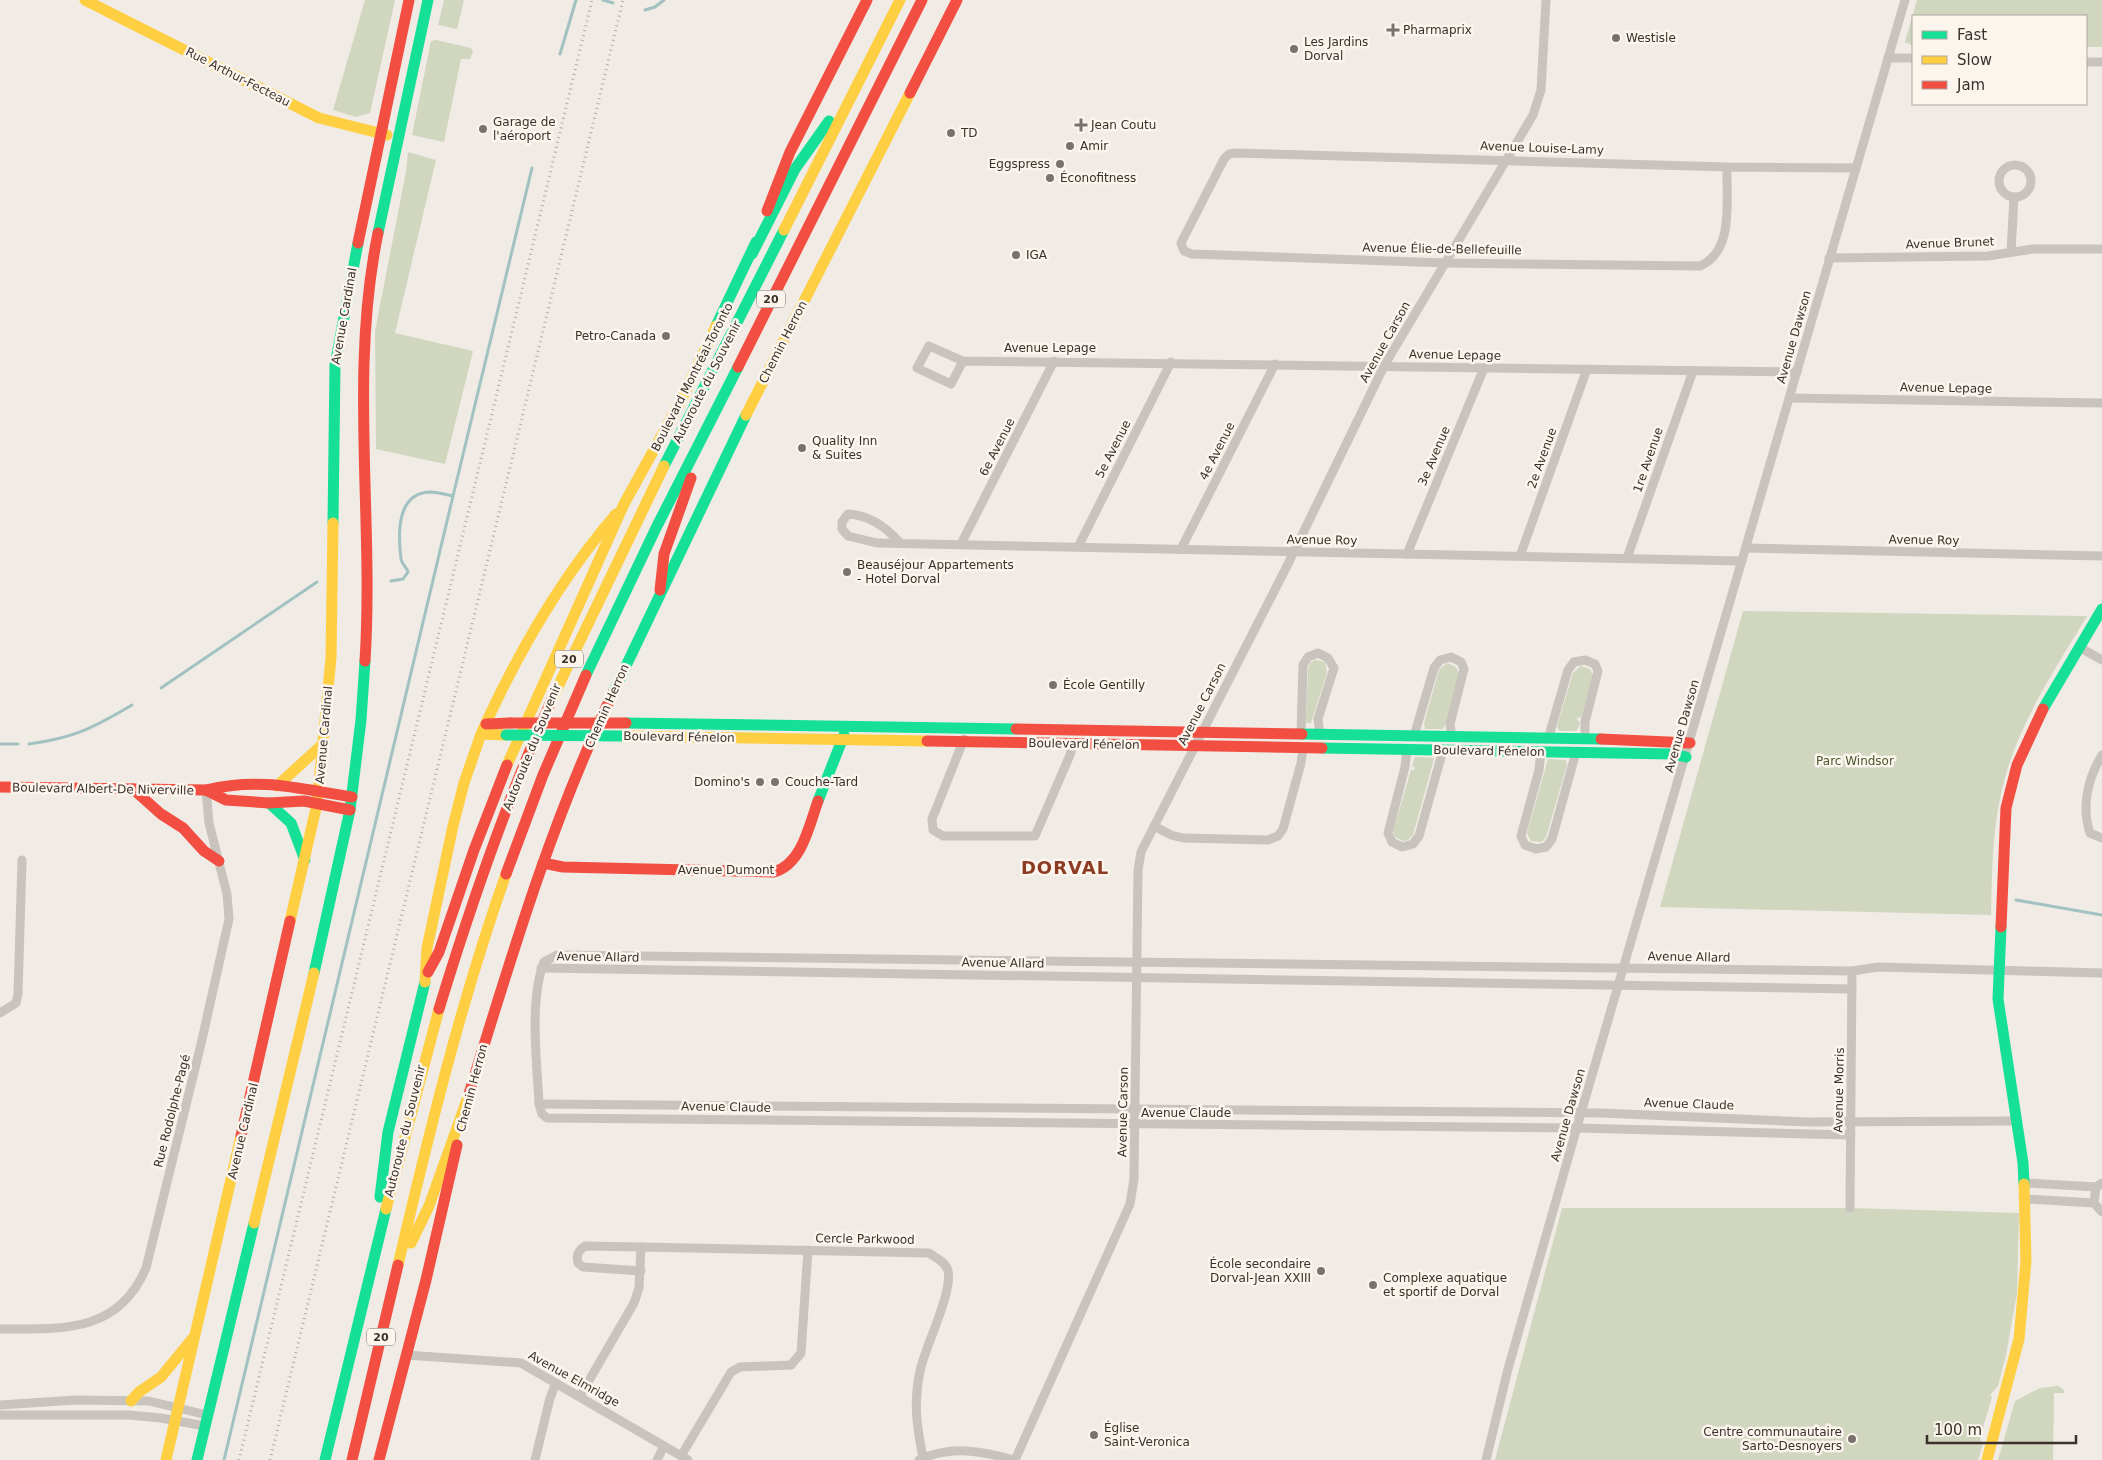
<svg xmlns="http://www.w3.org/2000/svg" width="2102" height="1460" viewBox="0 0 2102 1460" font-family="'DejaVu Sans',sans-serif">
	<rect width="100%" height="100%" fill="#f0ebe5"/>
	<g fill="#d1d6bf">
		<polygon points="365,0 395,0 370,113 356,117 333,110"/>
		<polygon points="444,0 464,0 457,29 438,25"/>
		<polygon points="1917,0 2102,0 2102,47 2086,47 2086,16 1913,16 1913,46 1905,42"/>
		<polygon points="436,40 471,48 473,51 470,59 461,59 444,142 412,135 431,41"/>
		<polygon points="408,152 436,160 395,333 473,351 445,464 376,449 375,331 406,172"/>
		<path d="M1743,611L2087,616C2053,673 2015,728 2001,794C1992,833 1992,875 1991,915L1660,907Z"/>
		<polygon points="1315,660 1325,662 1327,673 1311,723 1306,723 1308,669 1310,663"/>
		<polygon points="1447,663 1456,667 1459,673 1445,725 1443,729 1425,729 1424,723 1439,670"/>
		<polygon points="1581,666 1590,669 1593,675 1581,718 1578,717 1577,720 1580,722 1577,731 1559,731 1557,726 1573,673"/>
		<polygon points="1415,757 1434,758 1434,759 1413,835 1408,840 1403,841 1395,837 1393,831 1411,770 1414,770 1415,767 1412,766"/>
		<polygon points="1548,759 1566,760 1567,765 1546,837 1542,842 1531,841 1527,833"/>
		<polygon points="1562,1208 1850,1208 2019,1213 2017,1293 2006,1355 1998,1386 1990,1395 1992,1397 1980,1438 1983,1444 1978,1460 1495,1460"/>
		<polygon points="2058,1386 2064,1390 2064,1393 2054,1393 2053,1460 1998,1460 2015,1401 2040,1388"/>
	</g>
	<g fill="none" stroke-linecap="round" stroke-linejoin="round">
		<g stroke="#a1c2c1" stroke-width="3">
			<polyline points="603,0 613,3"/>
			<polyline points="645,10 655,7 664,0"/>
			<polyline points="560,54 576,0"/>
			<path d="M391,581L403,579L408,572C407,567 402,565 401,559C398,535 396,493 430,492C438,492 446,495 453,496L532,168"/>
			<polyline points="161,688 317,582"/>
			<polyline points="0,744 18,744"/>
			<path d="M29,744C74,738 93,728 132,705"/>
			<polyline points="2016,900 2102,915"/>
			<polyline points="224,1460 453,496"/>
		</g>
		<g stroke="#c9c3be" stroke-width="9">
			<polyline points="1888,58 1913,58"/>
			<polyline points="2086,62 2102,62"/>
			<circle cx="2015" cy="181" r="16"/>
			<path d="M1727,167C1726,199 1735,251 1700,266L1445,263L1192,254L1184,251L1181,243L1224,159L1229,154L1236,153L1727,167L1856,168"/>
			<polyline points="2011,252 2014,197"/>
			<polyline points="1829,258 1988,256 2033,249 2102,249"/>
			<polyline points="963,361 951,384 917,368 929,346 963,361 1797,372"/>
			<polyline points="1790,398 2102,403"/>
			<path d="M900,543C887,528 869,515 848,514L842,522V529L848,536L877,543L1742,561"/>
			<polyline points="961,544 1054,361"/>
			<polyline points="1078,547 1171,362"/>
			<polyline points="1746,548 2102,556"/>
			<polyline points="1181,549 1275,364"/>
			<polyline points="1407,554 1484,368"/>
			<polyline points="1520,556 1587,369"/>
			<polyline points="1627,558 1693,371"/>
			<polyline points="2079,647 2102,660"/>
			<polyline points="1301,734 1303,665 1308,657 1318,653 1328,658 1334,668 1318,719 1320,735"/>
			<polyline points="1414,736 1434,668 1440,660 1451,657 1461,662 1464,669 1450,724 1452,737"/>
			<polyline points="964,739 932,819 933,830 943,836 1035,836 1070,755 1073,744"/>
			<polyline points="1548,739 1568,670 1574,662 1585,660 1595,664 1598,671 1585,722 1585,739"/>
			<polyline points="1407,749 1405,767 1388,833 1392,842 1402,847 1413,844 1419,836 1443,750"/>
			<polyline points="1541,751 1539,770 1521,836 1525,845 1536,849 1546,847 1552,839 1576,752"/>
			<path d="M2102,755C2088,778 2081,806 2090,833L2102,838"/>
			<polyline points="1154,826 1171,835 1183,838 1268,840 1278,836 1283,829 1301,763 1303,748"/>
			<polyline points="541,968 1852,989"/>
			<polyline points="0,1013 16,1003 18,994 22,860"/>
			<polyline points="539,1104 1601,1113 1808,1122 2016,1121"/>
			<path d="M1851,1135L1577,1128L547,1118L542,1114L539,1104C537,1063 529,1000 544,962L557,955L1852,971L1878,967L2102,973"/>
			<polyline points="2026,1183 2096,1187"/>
			<polyline points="2102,1183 2096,1187 2094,1203 2102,1212"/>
			<polyline points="2026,1199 2094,1203"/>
			<polyline points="1850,1208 1852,971"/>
			<path d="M641,1247L585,1246C578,1251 576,1255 578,1263L583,1267L641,1271"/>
			<path d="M0,1329C61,1329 118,1334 146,1268L201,1044L229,919L227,894L209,823L206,790"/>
			<polyline points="406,1355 521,1363 688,1460"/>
			<path d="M580,1396L634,1303L639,1288L641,1247L929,1253C936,1258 946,1262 948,1271C953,1292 925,1347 920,1371C913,1403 917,1427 923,1458"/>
			<polyline points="0,1405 76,1400 149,1401 207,1415"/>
			<polyline points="0,1415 129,1415 161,1418 205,1426"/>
			<polyline points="681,1456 731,1372 740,1367 791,1365 801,1353 808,1250"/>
			<polyline points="535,1460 550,1398 556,1383"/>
			<polyline points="657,1460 664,1446"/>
			<path d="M919,1460C951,1445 982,1451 1014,1460"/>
			<polyline points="1015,1460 1130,1204 1134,1179 1138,870 1141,852 1288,564 1384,366 1533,115 1541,90 1546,0"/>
			<polyline points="1486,1460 1508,1369 1581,1113 1905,0"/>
		</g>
		<g stroke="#16e098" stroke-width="11">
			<polyline points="378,233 428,0"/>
			<polyline points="752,254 795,169 829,121"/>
			<polyline points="716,326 756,242"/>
			<polyline points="664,466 784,230"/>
			<polyline points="333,523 335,365 358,243"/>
			<polyline points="586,675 656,528 738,367"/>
			<polyline points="613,693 746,415"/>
			<polyline points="2043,709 2102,609"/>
			<polyline points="626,723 1016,729"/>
			<polyline points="1302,734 1601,739"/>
			<polyline points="1322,748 1673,754 1686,757"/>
			<polyline points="818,801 844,735"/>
			<polyline points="269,803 291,823 305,860"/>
			<polyline points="2001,927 1998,999 2023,1163 2024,1184"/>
			<polyline points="314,973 350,810 361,720 365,661"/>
			<polyline points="380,1197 388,1132 425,982"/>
			<polyline points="197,1460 254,1223"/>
			<polyline points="325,1460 386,1209"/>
		</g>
		<g stroke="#ffcf43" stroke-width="11">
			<polyline points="85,0 319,118 387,135"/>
			<polyline points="784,230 900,0"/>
			<polyline points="746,415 910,93"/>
			<polyline points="624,504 683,397 716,326"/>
			<polyline points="552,699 664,466"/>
			<path d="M506,735L481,734C517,654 559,580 616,514"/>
			<polyline points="621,736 927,741"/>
			<polyline points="507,765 624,504"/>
			<polyline points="277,786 324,743"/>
			<polyline points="290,921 317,804 331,658 333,523"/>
			<polyline points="425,982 427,948 453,826 464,783 481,734"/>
			<polyline points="386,1209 439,1009"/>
			<polyline points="254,1223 314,973"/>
			<polyline points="411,1243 429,1206 469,1094"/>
			<path d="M398,1265C429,1133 461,1001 506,874"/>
			<polyline points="131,1401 139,1392 161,1377 193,1338"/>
			<polyline points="166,1460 241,1136"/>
			<polyline points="1987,1460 2019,1339 2026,1261 2024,1184"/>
		</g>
		<g stroke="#f24e42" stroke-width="11">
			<polyline points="910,93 957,0"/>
			<polyline points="767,211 790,152 867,0"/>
			<polyline points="358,243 409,0"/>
			<polyline points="738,367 922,0"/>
			<polyline points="660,590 664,554 691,478"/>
			<path d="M365,661C374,518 349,373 378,233"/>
			<polyline points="486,724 511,723"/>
			<polyline points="1016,729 1302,734"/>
			<polyline points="1601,739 1690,743"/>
			<polyline points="927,741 1322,748"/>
			<path d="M0,787L206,790C261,777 299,789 352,797"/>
			<polyline points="133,789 161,814 183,828 204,851 219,861"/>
			<polyline points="206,790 226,800 269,803 304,801 350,810"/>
			<path d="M543,863L563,867L774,872C802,864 809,826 818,801"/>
			<polyline points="506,874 543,775 586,675"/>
			<polyline points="2001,927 2006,808 2017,765 2043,709"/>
			<polyline points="428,972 439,952 474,850 507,765"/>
			<path d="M439,1009C471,904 507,799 552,699"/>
			<path d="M469,1094C511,958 551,821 613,693"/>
			<polyline points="241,1136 290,921"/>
			<polyline points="352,1460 398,1265"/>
			<polyline points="379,1460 426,1280 457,1145"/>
		</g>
		<g stroke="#b1aca8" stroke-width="3" stroke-dasharray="1 4" stroke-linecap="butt">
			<polyline points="239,1460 592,0"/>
			<polyline points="270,1460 623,0"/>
		</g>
		<polyline stroke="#16e098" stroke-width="11" points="506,735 621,736"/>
		<polyline stroke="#f24e42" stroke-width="11" points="511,723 626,723"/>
	</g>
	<g fill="#7a716c" stroke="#fbf5ee" stroke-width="2">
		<path d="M1390.5 22.5h5v5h5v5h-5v5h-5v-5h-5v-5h5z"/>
		<circle cx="1616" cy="38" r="5"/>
		<circle cx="1294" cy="49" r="5"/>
		<path d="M1078.5 117.5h5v5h5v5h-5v5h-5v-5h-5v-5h5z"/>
		<circle cx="483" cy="129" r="5"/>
		<circle cx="951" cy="133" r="5"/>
		<circle cx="1070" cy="146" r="5"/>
		<circle cx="1060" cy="164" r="5"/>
		<circle cx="1050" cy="178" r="5"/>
		<circle cx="1016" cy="255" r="5"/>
		<circle cx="666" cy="336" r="5"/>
		<circle cx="802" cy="448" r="5"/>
		<circle cx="847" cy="572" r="5"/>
		<circle cx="1053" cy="685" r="5"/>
		<circle cx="760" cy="782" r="5"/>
		<circle cx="775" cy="782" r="5"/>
		<circle cx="1321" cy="1271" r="5"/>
		<circle cx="1373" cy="1285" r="5"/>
		<circle cx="1094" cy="1435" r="5"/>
		<circle cx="1852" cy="1439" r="5"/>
	</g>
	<g text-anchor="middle" stroke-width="5" stroke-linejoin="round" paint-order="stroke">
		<g fill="#fbf5ee" stroke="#756b66" stroke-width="1">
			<rect x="757" y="290.5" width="28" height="17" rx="4"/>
			<rect x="555" y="650.5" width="28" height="17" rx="4"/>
			<rect x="367" y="1328.5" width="28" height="17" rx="4"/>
		</g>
		<g font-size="11" font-weight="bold" fill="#3b302b">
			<text x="771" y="303">20</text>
			<text x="569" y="663">20</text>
			<text x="381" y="1341">20</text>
		</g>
		<g font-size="12" fill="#3b302b" stroke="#fbf5ee" text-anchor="start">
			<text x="1403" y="34">Pharmaprix</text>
			<text x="1626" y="42">Westisle</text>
			<text x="1304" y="46">Les Jardins<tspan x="1304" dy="14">Dorval</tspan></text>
			<text x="493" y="126">Garage de<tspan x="493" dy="14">l'aéroport</tspan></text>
			<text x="1091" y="129">Jean Coutu</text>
			<text x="961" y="137">TD</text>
			<text x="1080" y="150">Amir</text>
			<text x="1050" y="168" text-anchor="end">Eggspress</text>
			<text x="1060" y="182">Éconofitness</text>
			<text x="1026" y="259">IGA</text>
			<text x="656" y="340" text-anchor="end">Petro-Canada</text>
			<text x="812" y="445">Quality Inn<tspan x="812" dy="14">&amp; Suites</tspan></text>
			<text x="857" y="569">Beauséjour Appartements<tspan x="857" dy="14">- Hotel Dorval</tspan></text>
			<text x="1063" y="689">École Gentilly</text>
			<text x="750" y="786" text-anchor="end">Domino's</text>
			<text x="785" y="786">Couche-Tard</text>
			<text x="1311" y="1268" text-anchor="end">École secondaire<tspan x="1311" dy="14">Dorval-Jean XXIII</tspan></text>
			<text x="1383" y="1282">Complexe aquatique<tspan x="1383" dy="14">et sportif de Dorval</tspan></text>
			<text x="1104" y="1432">Église<tspan x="1104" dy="14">Saint-Veronica</tspan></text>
			<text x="1842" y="1436" text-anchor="end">Centre communautaire<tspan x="1842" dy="14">Sarto-Desnoyers</tspan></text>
		</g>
		<g font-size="12" fill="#3b302b" stroke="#fbf5ee">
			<text transform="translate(238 77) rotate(27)" y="4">Rue Arthur-Fecteau</text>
			<text transform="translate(1542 148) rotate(2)" y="4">Avenue Louise-Lamy</text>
			<text transform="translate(1950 243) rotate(-2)" y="4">Avenue Brunet</text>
			<text transform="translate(1442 249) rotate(1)" y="4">Avenue Élie-de-Bellefeuille</text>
			<text transform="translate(344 316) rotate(-80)" y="4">Avenue Cardinal</text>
			<text transform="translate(1794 337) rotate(-74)" y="4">Avenue Dawson</text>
			<text transform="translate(783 342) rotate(-63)" y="4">Chemin Herron</text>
			<text transform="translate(1385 342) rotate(-61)" y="4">Avenue Carson</text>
			<text x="1050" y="352">Avenue Lepage</text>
			<text transform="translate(1455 355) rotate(1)" y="4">Avenue Lepage</text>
			<text transform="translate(692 377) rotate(-63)" y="4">Boulevard Montréal-Toronto</text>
			<text transform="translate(707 382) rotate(-63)" y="4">Autoroute du Souvenir</text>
			<text transform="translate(1946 388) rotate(1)" y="4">Avenue Lepage</text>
			<text transform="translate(997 447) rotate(-63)" y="4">6e Avenue</text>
			<text transform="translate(1113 449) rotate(-63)" y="4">5e Avenue</text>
			<text transform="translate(1217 451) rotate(-63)" y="4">4e Avenue</text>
			<text transform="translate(1434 456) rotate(-67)" y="4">3e Avenue</text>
			<text transform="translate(1542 458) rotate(-70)" y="4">2e Avenue</text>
			<text transform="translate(1648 460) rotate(-71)" y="4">1re Avenue</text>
			<text transform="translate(1322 540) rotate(1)" y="4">Avenue Roy</text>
			<text transform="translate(1924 540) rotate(1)" y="4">Avenue Roy</text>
			<text transform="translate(1202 704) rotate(-63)" y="4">Avenue Carson</text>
			<text transform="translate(607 706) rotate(-66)" y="4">Chemin Herron</text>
			<text transform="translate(1682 726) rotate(-74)" y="4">Avenue Dawson</text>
			<text transform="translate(324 735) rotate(-85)" y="4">Avenue Cardinal</text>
			<text transform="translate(679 737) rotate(1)" y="4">Boulevard Fénelon</text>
			<text transform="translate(1084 744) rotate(1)" y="4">Boulevard Fénelon</text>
			<text transform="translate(532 747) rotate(-68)" y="4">Autoroute du Souvenir</text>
			<text transform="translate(1489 751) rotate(1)" y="4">Boulevard Fénelon</text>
			<text transform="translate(103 789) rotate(1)" y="4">Boulevard Albert-De Niverville</text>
			<text x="726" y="874">Avenue Dumont</text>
			<text transform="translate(598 957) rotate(1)" y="4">Avenue Allard</text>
			<text transform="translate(1689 957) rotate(1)" y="4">Avenue Allard</text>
			<text transform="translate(1003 963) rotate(1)" y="4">Avenue Allard</text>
			<text transform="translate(472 1088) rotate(-75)" y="4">Chemin Herron</text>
			<text transform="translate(1839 1090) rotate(-89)" y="4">Avenue Morris</text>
			<text transform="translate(1689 1104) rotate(2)" y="4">Avenue Claude</text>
			<text transform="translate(726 1107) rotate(1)" y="4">Avenue Claude</text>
			<text transform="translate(172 1111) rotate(-76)" y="4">Rue Rodolphe-Pagé</text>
			<text transform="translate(1123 1112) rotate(-89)" y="4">Avenue Carson</text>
			<text x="1186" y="1117">Avenue Claude</text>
			<text transform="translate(1568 1115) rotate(-74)" y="4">Avenue Dawson</text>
			<text transform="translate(243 1131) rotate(-77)" y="4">Avenue Cardinal</text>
			<text transform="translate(405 1131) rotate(-76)" y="4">Autoroute du Souvenir</text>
			<text transform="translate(865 1239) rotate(1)" y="4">Cercle Parkwood</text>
			<text transform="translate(574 1379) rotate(29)" y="4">Avenue Elmridge</text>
		</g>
		<g font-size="12" fill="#4a5a2e" stroke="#fbf5ee">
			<text x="1855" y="765">Parc Windsor</text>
		</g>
		<g font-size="18" font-weight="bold" letter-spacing="1" fill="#8c3b22" stroke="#fbf5ee">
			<text x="1065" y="874">DORVAL</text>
		</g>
	</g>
	<rect x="1912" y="15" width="175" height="90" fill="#fbf5ee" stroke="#aea6a0"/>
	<rect x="1922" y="31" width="25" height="8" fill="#16e098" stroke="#aea6a0"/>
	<text x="1957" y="40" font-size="15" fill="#3b302b">Fast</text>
	<rect x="1922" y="56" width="25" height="8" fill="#ffcf43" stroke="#aea6a0"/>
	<text x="1957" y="65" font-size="15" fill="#3b302b">Slow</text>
	<rect x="1922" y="81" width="25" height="8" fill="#f24e42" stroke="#aea6a0"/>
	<text x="1957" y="90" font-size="15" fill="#3b302b">Jam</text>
	<path d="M1927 1435v8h149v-8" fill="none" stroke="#3b302b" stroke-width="2.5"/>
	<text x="1934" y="1435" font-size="15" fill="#3b302b" stroke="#fbf5ee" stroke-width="4" paint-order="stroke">100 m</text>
</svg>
